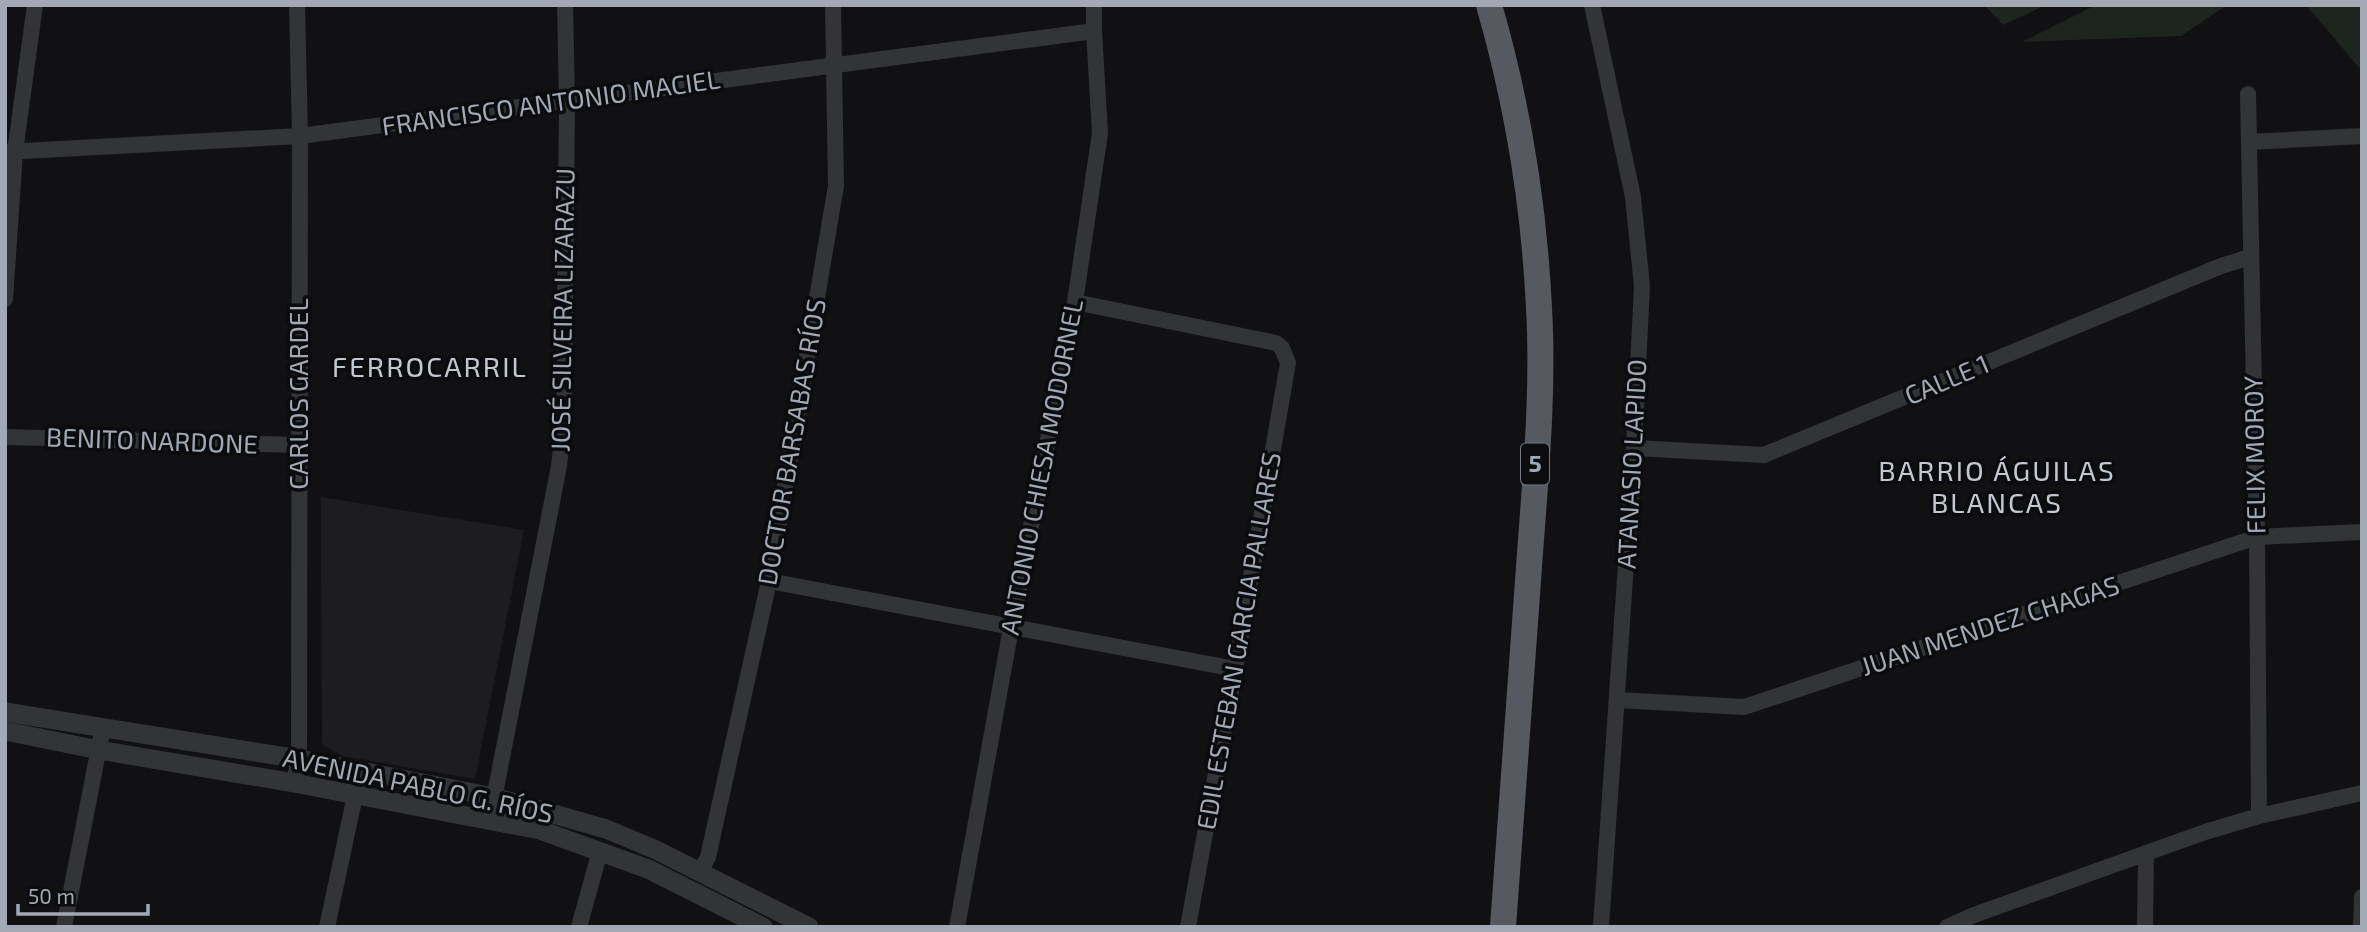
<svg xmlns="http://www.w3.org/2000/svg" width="2367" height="932" viewBox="0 0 2367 932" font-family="'Exo 2',sans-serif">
	<rect width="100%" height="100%" fill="#111113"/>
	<polygon fill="#1d1d20" points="321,497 524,530 475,779 342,756 322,744"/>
	<g fill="#1d251e">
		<polygon points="1984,5 2046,5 2003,25"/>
		<polygon points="2096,5 2227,5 2181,36 2022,42"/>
		<polygon points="2306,5 2362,5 2362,71"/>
	</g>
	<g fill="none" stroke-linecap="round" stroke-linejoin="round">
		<g stroke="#323438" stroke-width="16">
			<polyline points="1592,5 1633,197 1642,286 1634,448 1601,927"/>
			<polyline points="2248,94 2257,537 2259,816"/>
			<polyline points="2249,142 2362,136"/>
			<polyline points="5,152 300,136 1094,31"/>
			<polyline points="5,299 15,152 35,5"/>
			<polyline points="1075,302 1276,343 1282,348 1288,363 1235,669 1188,927"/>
			<polyline points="5,437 299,445"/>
			<polyline points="1634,448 1764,455 2221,266 2250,257"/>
			<polyline points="769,581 1235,669"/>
			<polyline points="1618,700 1744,707 2257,537 2362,532"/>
			<polyline points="294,783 299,759 300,136 297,5"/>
			<polyline points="490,819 559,466 564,422 567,102 565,5"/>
			<polyline points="700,872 708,857 769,581 836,186 833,5"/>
			<polyline points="64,927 103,727"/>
			<polyline points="327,927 360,772"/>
			<polyline points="579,927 600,851"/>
			<polyline points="957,927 1011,628 1075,302 1100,133 1094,31 1094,5"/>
			<polyline points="1947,927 1974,915 2205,832 2259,816 2362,793"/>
			<polyline points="2145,927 2146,853"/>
			<polyline points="2361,927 2362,897"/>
		</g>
		<g stroke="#323438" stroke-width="19">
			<polyline points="5,712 299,759 494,797 606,829 654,849 809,927"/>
			<polyline points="5,731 99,750 294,783 540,830 648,869 763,927"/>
		</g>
		<path stroke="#565a60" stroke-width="26" d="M1489,5C1518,105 1534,205 1539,308C1544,394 1535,482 1529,567C1520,687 1511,807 1503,927"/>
	</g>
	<g text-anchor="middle" stroke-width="7" stroke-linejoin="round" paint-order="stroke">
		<rect fill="#0c0c0e" stroke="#757a82" stroke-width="2" x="1521" y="443.5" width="28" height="41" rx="5"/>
		<g font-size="24" font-weight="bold" fill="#a2a9b4">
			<text x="1535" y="472">5</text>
		</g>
		<g font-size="26" fill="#a2a9b4" stroke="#0c0c0e">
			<text transform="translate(551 103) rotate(-8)" y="9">FRANCISCO ANTONIO MACIEL</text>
			<text transform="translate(563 310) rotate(-89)" y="9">JOSÉ SILVEIRA LIZARAZU</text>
			<text transform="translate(1947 380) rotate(-23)" y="9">CALLE 1</text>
			<text transform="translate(299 394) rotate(-90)" y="9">CARLOS GARDEL</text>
			<text transform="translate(152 441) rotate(2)" y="9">BENITO NARDONE</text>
			<text transform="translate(792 442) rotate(-80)" y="9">DOCTOR BARSABAS RÍOS</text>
			<text transform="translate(2255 455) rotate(-91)" y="9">FELIX MOROY</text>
			<text transform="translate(1632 464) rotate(-87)" y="9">ATANASIO LAPIDO</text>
			<text transform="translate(1042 467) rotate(-79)" y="9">ANTONIO CHIESA MODORNEL</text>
			<text transform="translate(1990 626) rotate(-18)" y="9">JUAN MENDEZ CHAGAS</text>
			<text transform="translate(1239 641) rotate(-80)" y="9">EDIL ESTEBAN GARCIA PALLARES</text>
			<text transform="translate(418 786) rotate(12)" y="9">AVENIDA PABLO G. RÍOS</text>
		</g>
		<g font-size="28" letter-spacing="2" fill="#c3c8d0" stroke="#0c0c0e">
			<text x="430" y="377">FERROCARRIL</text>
			<text x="1997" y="481">BARRIO ÁGUILAS<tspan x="1997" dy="32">BLANCAS</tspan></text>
		</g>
	</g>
	<rect width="2367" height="932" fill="none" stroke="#a2a9b4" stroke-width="14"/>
	<path d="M18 904v10h130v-10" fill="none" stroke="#a2a9b4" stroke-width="3.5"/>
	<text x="28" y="904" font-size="21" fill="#a2a9b4" stroke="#0c0c0e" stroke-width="5" paint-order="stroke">50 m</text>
</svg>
